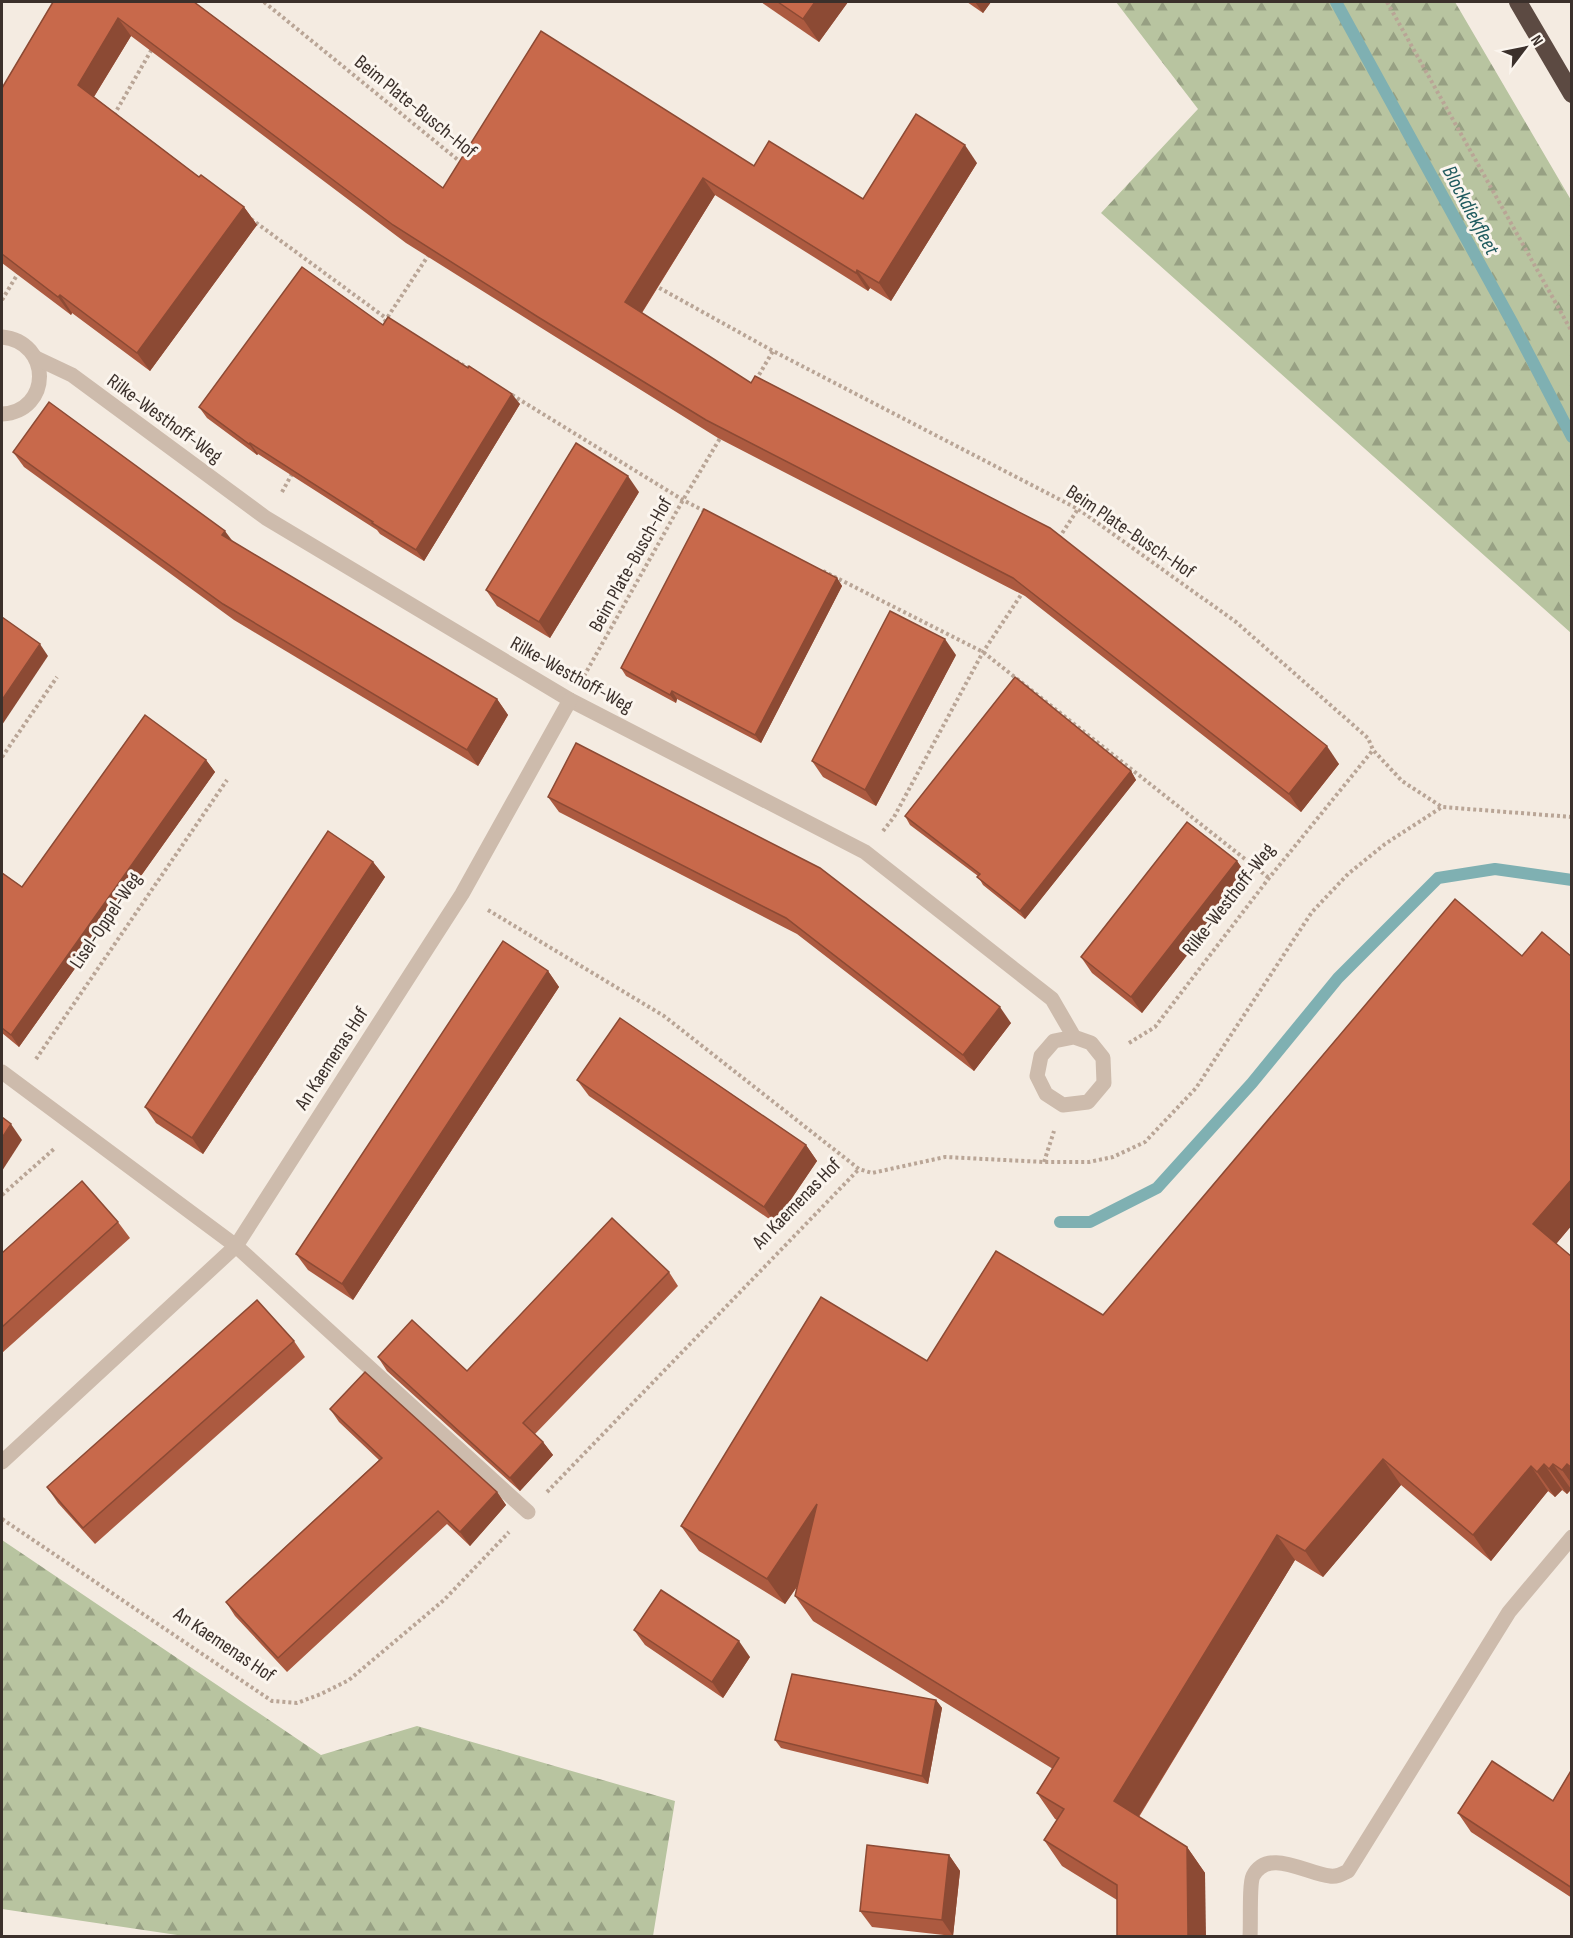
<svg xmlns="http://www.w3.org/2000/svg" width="1573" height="1938" viewBox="0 0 1573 1938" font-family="'Sofia Sans Condensed',sans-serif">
	<defs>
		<pattern id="forest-firs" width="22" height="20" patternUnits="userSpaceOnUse" patternTransform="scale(1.5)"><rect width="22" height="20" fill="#b8c4a0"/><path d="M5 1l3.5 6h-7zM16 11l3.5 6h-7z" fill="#97a083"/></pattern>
	</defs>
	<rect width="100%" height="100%" fill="#f4ebe1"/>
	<g fill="url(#forest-firs)">
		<polygon points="1116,2 1455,2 1571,200 1571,633 1101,213 1198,109"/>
		<polygon points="2,1540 321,1755 417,1726 675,1801 653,1936 184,1936 2,1909"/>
	</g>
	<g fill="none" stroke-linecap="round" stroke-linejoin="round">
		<g stroke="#7fb0b2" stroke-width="12">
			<polyline points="1336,2 1513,324 1572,437"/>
			<polyline points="1060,1222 1090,1222 1157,1188 1252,1083 1338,978 1438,878 1495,869 1572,880"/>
		</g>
		<g stroke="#b9a596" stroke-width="4" stroke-dasharray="3 3" stroke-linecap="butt">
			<polyline points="264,2 463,164"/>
			<polyline points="1387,2 1572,332"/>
			<polyline points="114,115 152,49"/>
			<polyline points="251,219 390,321"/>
			<polyline points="654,285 773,351 1078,509 1236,622 1368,738 1373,750 1402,781 1442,807 1572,817"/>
			<polyline points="2,300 20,270"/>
			<polyline points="381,327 430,253"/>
			<polyline points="456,361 470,369"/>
			<polyline points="756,380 773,351"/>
			<polyline points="512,395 683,500 706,512"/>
			<polyline points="282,492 293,472"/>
			<polyline points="1059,538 1078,509"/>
			<polyline points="823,571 983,652 1269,878"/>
			<polyline points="584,676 683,500 722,435"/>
			<polyline points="2,757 57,677"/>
			<polyline points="883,831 894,817 983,652 1023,592"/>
			<polyline points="488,910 664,1016 859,1169 872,1173 945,1157 1044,1162 1089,1162 1113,1157 1145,1142 1196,1088 1312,912 1348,874 1385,844 1442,807"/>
			<polyline points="1129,1043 1155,1027 1269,878 1373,750"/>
			<polyline points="36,1059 227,780"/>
			<polyline points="1044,1162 1054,1131"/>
			<polyline points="2,1195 55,1148"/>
			<polyline points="547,1492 859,1169"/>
			<polyline points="2,1519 272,1701 297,1703 321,1694 349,1680 444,1600 509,1532"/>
		</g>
		<path stroke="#cdbbac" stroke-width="15" d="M1250,1936C1251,1925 1249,1884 1253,1876C1268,1847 1307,1874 1330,1876C1337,1877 1342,1874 1348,1871L1509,1612L1572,1537"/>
		<g stroke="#cdbbac" stroke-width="15">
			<path d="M2,337C52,342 52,411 2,414"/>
			<polyline points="36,358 72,375 266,518 570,700 865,852 1052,999 1074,1037 1091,1043 1103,1058 1104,1083 1088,1102 1063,1105 1046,1094 1037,1076 1041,1056 1054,1041 1074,1037"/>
			<polyline points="2,1072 236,1246 528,1512"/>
			<polyline points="2,1462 236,1246 462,894 570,700"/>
		</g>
		<polyline stroke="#5c4a42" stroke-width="18" points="1518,2 1572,94"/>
	</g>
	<g fill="#ac5a40">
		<polygon points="53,2 194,2 443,188 754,166 863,199 977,163 891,301 870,288 868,291 715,195 642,313 1339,764 1301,812 1025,596 718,438 551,334 406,243 131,36 94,97 199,177 244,207 257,225 150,371 72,313 71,315 2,263 2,88"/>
		<polygon points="761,2 848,2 819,42"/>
		<polygon points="967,2 991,2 983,13"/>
		<polygon points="383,325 520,404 424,561 380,534 377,530 258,454 257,455 207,418 199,407"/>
		<polygon points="13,452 497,699 508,715 478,766 234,620 24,467"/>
		<polygon points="639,492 550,638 497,606 486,590"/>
		<polygon points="837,578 842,586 761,743 677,699 676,703 626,676 621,668"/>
		<polygon points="956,655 876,806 823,777 812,761"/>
		<polygon points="206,760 215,772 19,1047 2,1033 2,873 22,887"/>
		<polygon points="1131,771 1136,780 1025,919 983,885 978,876 910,825 905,816"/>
		<polygon points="548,797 1011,1023 974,1071 797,934 559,812"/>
		<polygon points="1237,861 1248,877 1142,1013 1092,973 1081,957"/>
		<polygon points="373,862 385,877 203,1154 156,1123 145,1107"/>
		<polygon points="1522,956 1572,957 1572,1225 1556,1244 1572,1257 1572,1489 1567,1494 1562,1490 1555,1497 1548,1491 1491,1561 1401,1485 1323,1577 1295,1560 1139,1817 1187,1847 1205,1873 1117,1900 1062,1866 1044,1840 1057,1820 1055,1819 1037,1793 1053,1769 813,1621 795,1596 797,1587 785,1604 699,1551 681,1526 927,1361 1103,1315"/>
		<polygon points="548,971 559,987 353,1300 308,1270 296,1254"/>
		<polygon points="577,1080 806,1145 817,1161 775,1223 589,1096"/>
		<polygon points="118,1222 130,1238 2,1353 2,1253"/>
		<polygon points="669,1272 678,1286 535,1434 543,1442 553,1455 520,1491 387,1371 378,1357 467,1371"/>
		<polygon points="294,1341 305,1357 95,1544 58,1503 47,1487"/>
		<polygon points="330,1409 497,1492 506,1505 470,1546 447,1524 287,1672 235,1616 226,1602 379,1460 339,1422"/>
		<polygon points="634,1630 750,1657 723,1698 645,1645"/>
		<polygon points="936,1700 942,1708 928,1784 781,1748 775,1740"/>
		<polygon points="1572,1769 1572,1898 1471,1832 1458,1813 1553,1801"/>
		<polygon points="949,1855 960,1871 953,1936 872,1927 860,1911"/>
	</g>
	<g fill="#8c4a34">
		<polygon points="815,2 848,2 819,42 803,19"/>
		<polygon points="975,2 991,2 983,13"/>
		<polygon points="118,18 131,36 90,103 78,85"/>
		<polygon points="965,145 977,163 891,301 879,283"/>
		<polygon points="703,178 715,195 637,320 625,302"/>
		<polygon points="244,207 257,225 150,371 137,353"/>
		<polygon points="857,270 870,288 868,291 856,273"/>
		<polygon points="60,295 72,313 71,315 58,297"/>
		<polygon points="512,394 520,404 424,561 416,550"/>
		<polygon points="250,443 258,454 257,455 249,444"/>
		<polygon points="628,476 639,492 550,638 539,622"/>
		<polygon points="225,531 237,547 222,535"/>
		<polygon points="837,578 842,586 761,743 755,735"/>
		<polygon points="945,639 956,655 876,806 865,790"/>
		<polygon points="40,644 48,656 2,725 2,700"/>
		<polygon points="672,691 677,699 676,703 670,695"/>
		<polygon points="497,699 508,715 478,766 467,750"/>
		<polygon points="1327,746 1339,764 1301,812 1289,794"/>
		<polygon points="206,760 215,772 19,1047 11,1035"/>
		<polygon points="1131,771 1136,780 1025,919 1020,911"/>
		<polygon points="1237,861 1248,877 1142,1013 1131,997"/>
		<polygon points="373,862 385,877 203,1154 192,1138"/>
		<polygon points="548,971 559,987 353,1300 342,1284"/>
		<polygon points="1000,1007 1011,1023 974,1071 963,1055"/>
		<polygon points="11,1124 22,1140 2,1171 2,1138"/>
		<polygon points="806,1145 817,1161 775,1223 764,1207"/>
		<polygon points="1572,1179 1572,1225 1551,1250 1533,1224"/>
		<polygon points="543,1442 553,1455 520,1491 510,1478"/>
		<polygon points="1383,1459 1401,1485 1323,1577 1305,1551"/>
		<polygon points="1544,1464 1562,1490 1555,1497 1537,1472"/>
		<polygon points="1553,1464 1571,1489 1567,1494 1549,1469"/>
		<polygon points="1567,1464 1572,1470 1572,1484 1562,1470"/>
		<polygon points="1531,1466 1548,1491 1491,1561 1473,1535"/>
		<polygon points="497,1492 506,1505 470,1546 460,1532"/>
		<polygon points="817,1504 835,1530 785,1604 767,1579"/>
		<polygon points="1277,1535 1295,1560 1132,1827 1114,1801"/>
		<polygon points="739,1641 750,1657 723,1698 712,1682"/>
		<polygon points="936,1700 942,1708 928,1784 922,1776"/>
		<polygon points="1187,1847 1205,1873 1206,1936 1189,1936 1188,1935"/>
		<polygon points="949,1855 960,1871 953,1936 942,1920"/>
	</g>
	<g fill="#c8694b" stroke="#8c4a34" stroke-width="1.5">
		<polygon points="53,2 194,2 443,188 541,31 754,166 769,141 863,199 916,114 965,145 879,283 857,270 856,273 703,178 625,302 751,383 755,376 1050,528 1327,746 1289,794 1013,578 706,420 538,317 393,225 118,18 78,85 199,177 201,175 244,207 137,353 60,295 58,297 2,254 2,88"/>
		<polygon points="778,2 815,2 803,19"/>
		<polygon points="302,267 383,325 388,317 468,368 469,366 512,394 416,550 372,523 373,522 250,443 249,444 199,407"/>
		<polygon points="49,402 225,531 222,535 497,699 467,750 223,604 13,452"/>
		<polygon points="576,443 628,476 539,622 486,590"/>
		<polygon points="704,509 837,578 755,735 672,691 670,695 621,668"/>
		<polygon points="890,611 945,639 865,790 812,761"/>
		<polygon points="2,617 40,644 2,700"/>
		<polygon points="1015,677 1131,771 1020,911 977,877 980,874 905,816"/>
		<polygon points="145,715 206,760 11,1035 2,1028 2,873 22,887"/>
		<polygon points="576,743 820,868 1000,1007 963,1055 786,918 548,797"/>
		<polygon points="1187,822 1237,861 1131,997 1081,957"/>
		<polygon points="328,831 373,862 192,1138 145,1107"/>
		<polygon points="1455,899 1522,956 1542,932 1572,957 1572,1179 1533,1224 1572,1257 1572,1468 1567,1464 1562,1470 1553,1464 1549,1469 1544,1464 1537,1472 1531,1466 1473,1535 1383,1459 1305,1551 1277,1535 1114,1801 1187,1847 1188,1935 1196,1935 1196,1936 1117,1936 1117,1885 1044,1840 1064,1809 1037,1793 1059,1758 795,1596 817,1504 767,1579 681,1526 821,1297 927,1361 996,1251 1103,1315"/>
		<polygon points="503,941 548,971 342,1284 296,1254"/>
		<polygon points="620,1018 806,1145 764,1207 577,1080"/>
		<polygon points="2,1117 11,1124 2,1138"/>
		<polygon points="82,1181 118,1222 2,1327 2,1253"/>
		<polygon points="612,1218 669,1272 523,1423 543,1442 510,1478 378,1357 412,1320 467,1371"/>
		<polygon points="257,1300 294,1341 83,1528 47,1487"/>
		<polygon points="365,1372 497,1492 460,1532 438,1511 278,1658 226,1602 382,1458 330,1409"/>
		<polygon points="661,1590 739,1641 712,1682 634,1630"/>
		<polygon points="792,1674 936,1700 922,1776 775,1740"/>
		<polygon points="1492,1761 1553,1801 1572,1769 1572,1888 1458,1813"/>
		<polygon points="867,1845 949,1855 942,1920 860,1911"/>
	</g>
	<g text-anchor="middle" stroke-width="6" stroke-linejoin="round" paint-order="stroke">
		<g font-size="20" fill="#3b302b" stroke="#fbf5ee">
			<text transform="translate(416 106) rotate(39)" y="7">Beim Plate-Busch-Hof</text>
			<text transform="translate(165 418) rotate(36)" y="7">Rilke-Westhoff-Weg</text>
			<text transform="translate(1131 531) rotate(34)" y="7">Beim Plate-Busch-Hof</text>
			<text transform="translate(630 564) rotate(-61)" y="7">Beim Plate-Busch-Hof</text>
			<text transform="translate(572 674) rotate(29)" y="7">Rilke-Westhoff-Weg</text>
			<text transform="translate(1228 899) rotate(-52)" y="7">Rilke-Westhoff-Weg</text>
			<text transform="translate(105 920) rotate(-56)" y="7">Lisel-Oppel-Weg</text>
			<text transform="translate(331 1058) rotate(-57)" y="7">An Kaemenas Hof</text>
			<text transform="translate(796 1203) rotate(-46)" y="7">An Kaemenas Hof</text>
			<text transform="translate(225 1644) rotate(34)" y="7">An Kaemenas Hof</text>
		</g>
		<g font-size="21" font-style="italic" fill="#1f5a5e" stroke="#fbf5ee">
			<text transform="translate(1471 210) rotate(62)" y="7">Blockdiekfleet</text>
		</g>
	</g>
	<rect width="1573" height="1938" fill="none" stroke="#3b302b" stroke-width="6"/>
	<g transform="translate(1525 48) rotate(58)" stroke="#fbf5ee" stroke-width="4.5" paint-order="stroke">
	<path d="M0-4.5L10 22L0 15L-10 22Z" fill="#3b302b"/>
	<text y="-9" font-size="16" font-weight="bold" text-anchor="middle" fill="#3b302b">N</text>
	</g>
</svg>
